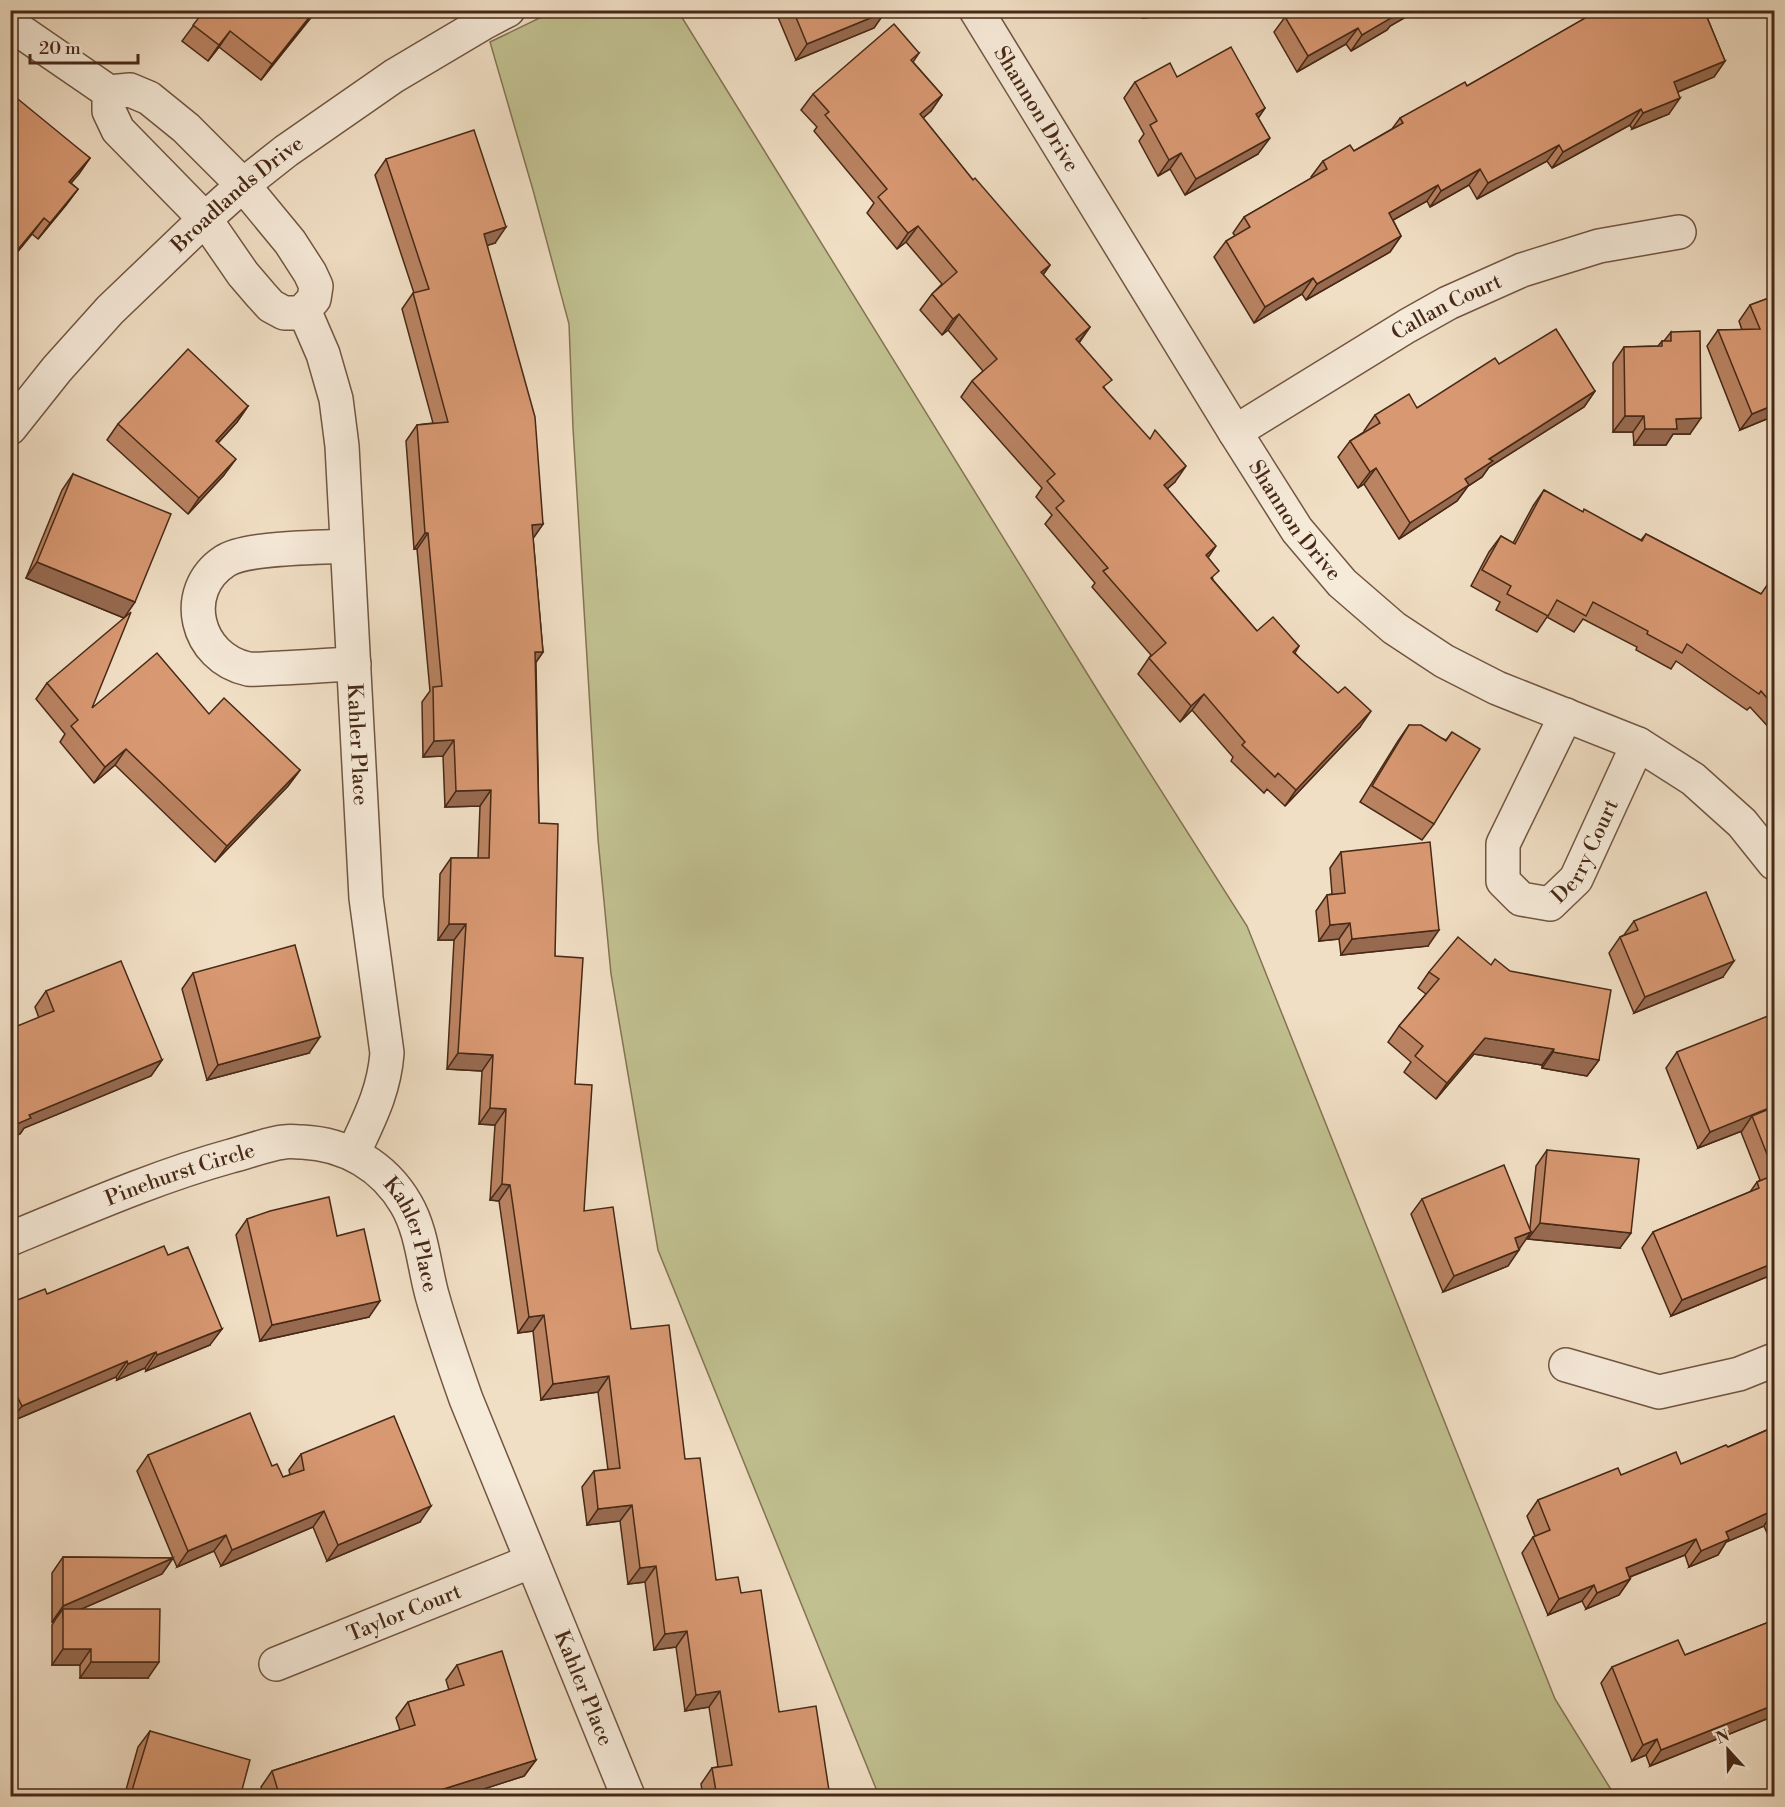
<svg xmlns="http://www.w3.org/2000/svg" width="1785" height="1807" viewBox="0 0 1785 1807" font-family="'Libre Bodoni',serif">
	<rect width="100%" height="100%" fill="#f1dfc5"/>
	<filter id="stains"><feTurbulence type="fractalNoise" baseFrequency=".00333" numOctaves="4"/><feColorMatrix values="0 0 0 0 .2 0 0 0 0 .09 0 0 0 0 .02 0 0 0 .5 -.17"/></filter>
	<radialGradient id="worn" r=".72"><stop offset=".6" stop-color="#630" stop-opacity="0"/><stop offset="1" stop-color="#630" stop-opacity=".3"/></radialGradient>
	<polygon fill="#c1c090" stroke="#847453" stroke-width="1.5" points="554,11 678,11 1101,696 1247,926 1555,1699 1615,1796 879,1796 658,1250 611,974 598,839 573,428 569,324 533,190 490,42"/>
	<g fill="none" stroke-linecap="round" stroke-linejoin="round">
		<g stroke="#725642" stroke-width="36">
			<g id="street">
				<path id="s1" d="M976,10L1235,432L1297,530L1342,583L1394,628L1444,661L1497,688L1638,744L1693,779L1742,823L1774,863"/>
				<polyline points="10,24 109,92 130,90 149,98 186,128 243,185 290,242 310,273 316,286 314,299 304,310 299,313 284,313 271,306 261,295 243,274 205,219 118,130 109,111 109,92"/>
				<path id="s2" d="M304,310L323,354L336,399L342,446L366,898L387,1053C384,1092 369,1119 353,1154"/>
				<path id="s3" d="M10,428L57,369L110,310L205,219L243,185L286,151L394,76L485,22L508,10"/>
				<path id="s4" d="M1235,432L1407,326L1448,303L1522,270L1599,246L1679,232"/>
				<path d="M347,546C318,548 246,547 225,561C179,591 196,658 248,669C258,670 270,668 280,668C305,667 329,665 354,664"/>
				<path id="s5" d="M1566,715L1503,844V881L1521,899L1550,904L1576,879L1638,744"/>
				<path id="s6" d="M10,1239C83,1209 155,1177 231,1156C248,1152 266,1144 284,1142C290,1141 296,1142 302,1142C346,1144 384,1166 406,1204C422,1231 424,1266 432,1295C442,1331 454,1365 466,1399L628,1796"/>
				<polyline points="1566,1365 1659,1392 1739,1374 1774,1360"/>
				<path id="s7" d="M276,1664L532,1561"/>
			</g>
		</g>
		<use href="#street" stroke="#f6ead9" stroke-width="33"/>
	</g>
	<g fill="#ba8362" stroke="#472916" stroke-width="1.5">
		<polygon points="205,10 317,10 261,80 219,47 208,61 182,41"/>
		<polygon points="775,10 885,10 885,12 874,28 796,60"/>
		<polygon points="1143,10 1216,10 1143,18"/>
		<polygon points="1296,10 1418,10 1390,26 1387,30 1351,51 1346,44 1297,72 1274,32 1285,17"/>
		<polygon points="1590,10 1704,10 1725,61 1714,77 1678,92 1669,114 1632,129 1630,125 1552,168 1547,161 1477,199 1469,185 1430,207 1427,201 1393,220 1401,236 1390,252 1306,300 1302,294 1254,323 1214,257 1226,241 1235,236 1233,233 1244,217 1312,178 1311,177 1323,161 1354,151 1392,129 1400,118 1467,86 1586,18 1586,17"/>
		<polygon points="919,53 913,62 942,95 931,111 923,118 973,180 1050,265 1043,275 1090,327 1079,343 1105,389 1175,482 1167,489 1208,558 1213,580 1257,631 1299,646 1295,653 1360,727 1285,806 1267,789 1264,793 1231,761 1233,757 1192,710 1180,722 1138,674 1151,655 1092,587 1095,583 1045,524 1052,515 1036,497 1042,488 961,397 972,381 983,371 948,330 942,335 920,310 932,294 942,284 906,242 897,249 867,213 874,203 814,131 817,127 801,110 813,94"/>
		<polygon points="1177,77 1265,108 1258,118 1258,154 1185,195 1170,169 1158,176 1139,141 1144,134 1124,98 1135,82"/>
		<polygon points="10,98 90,158 71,183 78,189 66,205 38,239 32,234 10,261"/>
		<polygon points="386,159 495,243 487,245 543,524 533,538 543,652 536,662 539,823 555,956 575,1084 584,1211 631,1329 685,1459 716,1580 741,1593 779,1712 830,1797 703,1797 701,1784 712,1768 718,1767 709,1707 685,1711 676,1647 654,1650 645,1582 628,1584 620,1521 587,1525 582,1487 594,1471 608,1470 598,1392 541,1400 533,1331 518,1333 499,1201 490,1200 495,1125 479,1124 482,1071 447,1069 454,940 438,940 440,874 451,858 478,858 480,806 445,807 443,756 423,757 422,702 430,691 417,549 414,549 406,441 417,425 433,423 402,309 413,293 414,293 375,175"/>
		<polygon points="1774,296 1774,416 1740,430 1707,346 1718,330 1742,330 1739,321 1750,305"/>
		<polygon points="1671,332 1690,434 1673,434 1666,445 1634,445 1633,432 1613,432 1613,363 1624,347 1658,346 1662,341 1664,341"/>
		<polygon points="1499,364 1595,391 1584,407 1489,467 1482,477 1468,486 1457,501 1399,539 1364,484 1358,488 1338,457 1350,441 1364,432 1364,431 1375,415 1417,408"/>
		<polygon points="248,406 237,422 218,443 224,475 188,514 107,440 118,424"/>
		<polygon points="73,474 124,618 26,578 62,490"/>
		<polygon points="1544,490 1582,512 1641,540 1646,534 1761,594 1774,585 1774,733 1750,707 1747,710 1676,661 1671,669 1636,650 1637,647 1583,619 1574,632 1547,617 1537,632 1496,610 1500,602 1471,586 1489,552 1501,536 1513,543 1533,506"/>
		<polygon points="47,683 92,708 209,714 300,770 288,786 215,862 115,765 94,783 60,742 65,734 36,699"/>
		<polygon points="1409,725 1446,740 1452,732 1434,824 1422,840 1360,802 1398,741"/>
		<polygon points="1341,852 1428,946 1341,955 1339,939 1319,941 1316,911 1327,895 1332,894 1330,868"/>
		<polygon points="1634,921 1723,977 1634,1013 1609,953 1620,937 1624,935"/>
		<polygon points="1491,965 1599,1060 1587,1076 1542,1068 1542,1065 1474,1054 1436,1099 1404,1072 1411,1062 1388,1042 1399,1026 1426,994 1418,988 1429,972"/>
		<polygon points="193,973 309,1053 207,1080 182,989"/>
		<polygon points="46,991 162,1060 151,1076 24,1128 20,1134 39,1018 35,1007"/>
		<polygon points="1774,1030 1774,1274 1671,1316 1642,1248 1653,1232 1750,1192 1757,1182 1760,1180 1741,1132 1742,1131 1698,1148 1666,1068 1677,1052"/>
		<polygon points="1547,1150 1620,1248 1528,1239 1529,1235 1519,1248 1508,1266 1443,1292 1411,1214 1422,1199 1530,1228 1536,1166"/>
		<polygon points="247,1219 337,1236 369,1317 260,1341 236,1235"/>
		<polygon points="168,1255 210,1345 146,1371 145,1368 117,1380 116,1377 10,1422 10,1303 47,1294"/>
		<polygon points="1774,1427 1774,1549 1764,1526 1726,1542 1718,1555 1689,1567 1685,1555 1630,1577 1630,1579 1619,1595 1586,1609 1582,1601 1548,1615 1522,1553 1533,1537 1535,1536 1527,1516 1538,1500 1621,1475 1681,1464 1728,1447"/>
		<polygon points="301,1454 420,1522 327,1561 313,1527 221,1566 214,1551 177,1567 173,1558 162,1574 81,1609 148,1678 80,1678 80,1665 52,1665 52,1625 55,1620 52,1622 52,1573 63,1557 173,1558 137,1471 148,1455 272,1466 283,1477 290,1475 289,1470"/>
		<polygon points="1774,1620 1774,1716 1650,1766 1646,1755 1632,1761 1601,1683 1612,1667 1685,1655"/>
		<polygon points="457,1665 536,1760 524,1776 459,1797 264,1797 261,1787 272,1771 400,1730 396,1718 408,1702 449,1690 446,1680"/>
		<polygon points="150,1731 240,1797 124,1797 138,1747"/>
	</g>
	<g fill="#976a50" stroke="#472916" stroke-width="1.5">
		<polygon points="315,10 317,10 261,80 272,64"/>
		<polygon points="1149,10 1216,10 1143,18"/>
		<polygon points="1400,10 1418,10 1390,26 1387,30 1351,51 1362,35"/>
		<polygon points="885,12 874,28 796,60 807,44"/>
		<polygon points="1358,28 1346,44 1297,72 1308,56"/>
		<polygon points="230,31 219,47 208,61 219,45"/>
		<polygon points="1725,61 1714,77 1663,98 1674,82"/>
		<polygon points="942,95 931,111 909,130 920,114"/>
		<polygon points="1680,98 1669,114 1632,129 1643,113"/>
		<polygon points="1265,108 1254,124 1256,114"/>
		<polygon points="1641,109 1630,125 1552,168 1563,152"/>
		<polygon points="1270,138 1258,154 1185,195 1196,179"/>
		<polygon points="1559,145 1547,161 1477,199 1488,183"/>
		<polygon points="1181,153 1170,169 1158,176 1169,160"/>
		<polygon points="90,158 79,174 58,198 69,182"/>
		<polygon points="1480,169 1469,185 1430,207 1441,191"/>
		<polygon points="1438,185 1427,201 1377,229 1389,213"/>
		<polygon points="78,189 66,205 38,239 50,223"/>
		<polygon points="44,218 32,234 10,261 10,259"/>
		<polygon points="918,226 906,242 897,249 908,233"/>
		<polygon points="506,227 495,243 473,250 484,234"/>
		<polygon points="1401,236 1390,252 1306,300 1317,284"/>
		<polygon points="1050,265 1038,281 1041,272"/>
		<polygon points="1313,278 1302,294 1254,323 1265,307"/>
		<polygon points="959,314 948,330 942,335 953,319"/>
		<polygon points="1090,327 1078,343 1076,339"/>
		<polygon points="1595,391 1584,407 1489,467 1482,477 1468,486 1457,501 1399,539 1410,523 1489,459"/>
		<polygon points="1774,405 1774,416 1740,430 1752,414"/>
		<polygon points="248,406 237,422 205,457 216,441"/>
		<polygon points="1625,416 1644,416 1633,432 1613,432"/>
		<polygon points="1701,418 1690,434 1673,434 1666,445 1634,445 1645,429 1676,419"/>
		<polygon points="236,459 224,475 188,514 199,498"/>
		<polygon points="1186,466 1175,482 1153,501 1164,485"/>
		<polygon points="1376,468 1364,484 1358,488 1370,472"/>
		<polygon points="543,524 532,540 532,525"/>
		<polygon points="425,533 428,533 417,549 414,549"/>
		<polygon points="1216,546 1205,562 1206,555"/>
		<polygon points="37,562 135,602 124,618 26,578"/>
		<polygon points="535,652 543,652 532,668"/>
		<polygon points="1204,694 1192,710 1180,722 1191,706"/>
		<polygon points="1371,711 1360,727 1285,806 1296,790"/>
		<polygon points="454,740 443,756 423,757 434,741"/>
		<polygon points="126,749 115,765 94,783 105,767"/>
		<polygon points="300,770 288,786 215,862 227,846"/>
		<polygon points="491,790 480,806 445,807 456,791"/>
		<polygon points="1350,923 1339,939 1319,941 1330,925"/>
		<polygon points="449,924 466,924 454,940 438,940"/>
		<polygon points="1439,930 1428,946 1341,955 1352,939"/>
		<polygon points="1734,961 1723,977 1634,1013 1645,997"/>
		<polygon points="320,1037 309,1053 207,1080 218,1065"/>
		<polygon points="1485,1038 1554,1049 1542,1065 1474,1054 1436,1099 1447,1083"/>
		<polygon points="1553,1052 1599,1060 1587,1076 1542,1068"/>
		<polygon points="458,1053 493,1055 482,1071 447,1069"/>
		<polygon points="162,1060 151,1076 24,1128 20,1134 10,1138 10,1127 29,1115"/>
		<polygon points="1774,1100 1774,1114 1752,1116 1742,1131 1698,1148 1710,1132"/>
		<polygon points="490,1108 506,1109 495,1125 479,1124"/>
		<polygon points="502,1184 510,1185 499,1201 490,1200"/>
		<polygon points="1540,1223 1631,1233 1620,1248 1528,1239"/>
		<polygon points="1531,1232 1520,1248 1504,1254 1515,1238"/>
		<polygon points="1519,1250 1508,1266 1443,1292 1454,1276"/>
		<polygon points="1774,1263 1774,1274 1671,1316 1682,1300"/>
		<polygon points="380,1301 369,1317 260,1341 272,1325"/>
		<polygon points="544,1315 533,1331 518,1333 529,1317"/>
		<polygon points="222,1329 210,1345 146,1371 157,1355"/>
		<polygon points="156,1352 145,1368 117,1380 128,1364"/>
		<polygon points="127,1361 116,1377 10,1422 22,1406"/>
		<polygon points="609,1376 598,1392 541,1400 553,1384"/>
		<polygon points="18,1398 10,1410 10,1402"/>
		<polygon points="632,1505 620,1521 587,1525 598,1509"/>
		<polygon points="431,1506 420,1522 327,1561 338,1545"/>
		<polygon points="1774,1510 1764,1526 1726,1542 1718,1555 1689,1567 1701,1551 1726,1532"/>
		<polygon points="324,1511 313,1527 221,1566 232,1550"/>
		<polygon points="226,1535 214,1551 177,1567 188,1551"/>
		<polygon points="1696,1539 1685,1555 1614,1583 1626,1568"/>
		<polygon points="173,1558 162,1574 63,1617 63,1609 55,1620 52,1622 63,1606"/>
		<polygon points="656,1566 645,1582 628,1584 640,1568"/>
		<polygon points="1630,1579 1619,1595 1586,1609 1597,1593"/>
		<polygon points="1594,1585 1582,1601 1548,1615 1559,1599"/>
		<polygon points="687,1631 676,1647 654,1650 665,1634"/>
		<polygon points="63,1649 91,1649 80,1665 52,1665"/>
		<polygon points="91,1662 159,1662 148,1678 80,1678"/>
		<polygon points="720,1691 709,1707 685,1711 696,1695"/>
		<polygon points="1774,1705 1774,1716 1650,1766 1661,1750"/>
		<polygon points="1657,1739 1646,1755 1632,1761 1643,1745"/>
		<polygon points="536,1760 524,1776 459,1797 418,1797"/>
	</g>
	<g fill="#d89872" stroke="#472916" stroke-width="1.5">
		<polygon points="205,10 315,10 272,64 230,31 219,45 193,25"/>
		<polygon points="793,10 885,10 885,12 807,44"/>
		<polygon points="1296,10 1400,10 1397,12 1398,14 1362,35 1358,28 1308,56 1285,17"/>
		<polygon points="1599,10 1704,10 1725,61 1674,82 1680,98 1643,113 1641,109 1563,152 1559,145 1488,183 1480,169 1441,191 1438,185 1389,213 1401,236 1317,284 1313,278 1265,307 1226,241 1250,227 1244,217 1327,169 1323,161 1350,145 1354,151 1403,123 1400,118 1465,82 1467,86"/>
		<polygon points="894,24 919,53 911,60 942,95 920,114 973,180 975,178 1050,265 1041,272 1090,327 1076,339 1112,380 1103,387 1150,439 1155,430 1186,466 1164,485 1216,546 1206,555 1219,571 1211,578 1257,631 1273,617 1299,646 1293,652 1338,693 1345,687 1371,711 1296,790 1278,773 1275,777 1242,745 1245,742 1204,694 1191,706 1149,658 1166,643 1103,571 1108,568 1056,508 1064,501 1047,481 1055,474 972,381 997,359 959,314 953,319 932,294 957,272 918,226 908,233 878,197 887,189 825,115 829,112 813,94"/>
		<polygon points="1231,47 1265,108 1256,114 1270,138 1196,179 1181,153 1169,160 1150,125 1157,121 1135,82 1170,63 1177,77"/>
		<polygon points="13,95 90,158 69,182 78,189 50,223 44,218 10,259 10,98"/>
		<polygon points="474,130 506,227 484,234 535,417 543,524 532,525 543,652 535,652 539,823 558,824 555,956 583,958 575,1084 592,1085 584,1211 613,1207 631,1329 669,1325 685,1459 700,1458 716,1580 738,1577 741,1593 761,1590 779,1712 816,1706 830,1797 717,1797 712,1768 732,1765 720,1691 696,1695 687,1631 665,1634 656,1566 640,1568 632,1505 598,1509 594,1471 620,1468 609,1376 553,1384 544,1315 529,1317 510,1185 502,1184 506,1109 490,1108 493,1055 458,1053 466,924 449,924 451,858 489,858 491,790 456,791 454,740 434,741 433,687 442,686 428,533 425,533 417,425 448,422 413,293 429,289 386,159"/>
		<polygon points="1774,296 1774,405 1752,414 1718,330 1760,329 1750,305"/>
		<polygon points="1556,329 1595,391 1489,459 1493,461 1465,479 1469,485 1410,523 1376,468 1370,472 1350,441 1380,423 1375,415 1409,394 1417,408 1495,358 1499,364"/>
		<polygon points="1700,331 1701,418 1676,419 1677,429 1645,429 1644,416 1625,416 1624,347 1662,346 1662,341 1671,341 1671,332"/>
		<polygon points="188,349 248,406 216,441 236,459 199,498 118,424"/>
		<polygon points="73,474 171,514 135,602 37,562"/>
		<polygon points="1544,490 1583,512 1584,509 1642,541 1646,534 1761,594 1770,581 1774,585 1774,706 1761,691 1759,694 1687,644 1682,653 1647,634 1648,631 1593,602 1586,616 1557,600 1548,616 1507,594 1511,586 1482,570 1501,536 1515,544"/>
		<polygon points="131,612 92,708 157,653 209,714 224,698 300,770 227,846 126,749 105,767 71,726 78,720 47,683"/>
		<polygon points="1409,725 1421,725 1446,741 1452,732 1480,749 1434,824 1372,786"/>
		<polygon points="1430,842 1439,930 1352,939 1350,923 1330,925 1327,895 1345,893 1341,852"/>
		<polygon points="1706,892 1734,961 1645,997 1620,937 1638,930 1634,921"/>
		<polygon points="1458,937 1491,965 1495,959 1510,971 1611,990 1599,1060 1553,1052 1554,1049 1485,1038 1447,1083 1415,1056 1423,1046 1399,1026 1439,979 1429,972"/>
		<polygon points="295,945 320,1037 218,1065 193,973"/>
		<polygon points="121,961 162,1060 29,1115 31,1118 10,1127 10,1029 54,1011 46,991"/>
		<polygon points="1768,1016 1774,1030 1774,1106 1710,1132 1677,1052"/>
		<polygon points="1774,1107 1774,1172 1752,1116"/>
		<polygon points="1547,1150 1639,1159 1631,1233 1540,1223"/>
		<polygon points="1504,1165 1531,1232 1515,1238 1519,1250 1454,1276 1422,1199"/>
		<polygon points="1774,1175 1774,1263 1682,1300 1653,1232 1759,1188 1757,1182"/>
		<polygon points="329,1197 337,1236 364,1229 380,1301 272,1325 247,1219 270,1211"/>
		<polygon points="164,1246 168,1255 188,1247 222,1329 157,1355 156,1352 128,1364 127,1361 22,1406 18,1398 10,1402 10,1303 45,1289 47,1294"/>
		<polygon points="250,1413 272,1466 277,1464 283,1477 304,1470 301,1454 394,1416 431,1506 338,1545 324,1511 232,1550 226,1535 188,1551 148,1455"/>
		<polygon points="1774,1427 1774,1510 1726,1532 1729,1539 1701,1551 1696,1539 1626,1568 1630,1579 1597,1593 1594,1585 1559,1599 1533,1537 1550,1530 1538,1500 1618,1468 1621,1475 1676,1452 1681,1464 1726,1445 1728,1447"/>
		<polygon points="63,1557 173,1558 63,1606"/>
		<polygon points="63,1609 160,1609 159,1662 91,1662 91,1649 63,1649"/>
		<polygon points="1774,1620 1774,1705 1661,1750 1657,1739 1643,1745 1612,1667 1678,1640 1685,1655"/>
		<polygon points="502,1651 536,1760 418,1797 280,1797 272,1771 415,1725 408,1702 464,1685 457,1665"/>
		<polygon points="150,1731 250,1760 240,1797 130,1797"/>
	</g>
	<g text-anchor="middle" stroke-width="4.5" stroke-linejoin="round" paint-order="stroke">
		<g font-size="21" fill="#472916" stroke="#f6ead9">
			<text dy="7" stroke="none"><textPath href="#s1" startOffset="116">Shannon Drive</textPath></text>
			<text dy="7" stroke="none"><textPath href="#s3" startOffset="327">Broadlands Drive</textPath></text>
			<text dy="7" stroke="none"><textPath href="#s4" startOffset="246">Callan Court</textPath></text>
			<text dy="7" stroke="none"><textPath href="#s1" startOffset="602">Shannon Drive</textPath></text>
			<text dy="7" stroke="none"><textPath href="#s2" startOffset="441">Kahler Place</textPath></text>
			<text dy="7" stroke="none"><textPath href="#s5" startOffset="300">Derry Court</textPath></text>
			<text dy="7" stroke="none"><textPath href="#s6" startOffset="182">Pinehurst Circle</textPath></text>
			<text dy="7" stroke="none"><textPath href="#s6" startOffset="466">Kahler Place</textPath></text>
			<text dy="7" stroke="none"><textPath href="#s7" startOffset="138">Taylor Court</textPath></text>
			<text dy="7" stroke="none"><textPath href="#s6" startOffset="952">Kahler Place</textPath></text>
		</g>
	</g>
	<rect width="1785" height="1807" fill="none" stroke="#f1dfc5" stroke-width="36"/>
	<rect x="12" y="12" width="1761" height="1783" fill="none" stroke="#472916" stroke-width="3"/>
	<rect x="18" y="18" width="1749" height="1771" fill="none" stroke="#472916" stroke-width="1.5"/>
	<g transform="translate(1728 1750) rotate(338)" stroke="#f6ead9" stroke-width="4.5" paint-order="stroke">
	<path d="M0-4.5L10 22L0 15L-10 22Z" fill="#472916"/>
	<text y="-9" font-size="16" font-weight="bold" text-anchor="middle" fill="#472916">N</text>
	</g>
	<path d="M30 54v9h108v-9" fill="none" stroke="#472916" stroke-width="3"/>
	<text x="39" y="54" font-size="18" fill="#472916" stroke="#f6ead9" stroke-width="4.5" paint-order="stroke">20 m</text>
	<rect width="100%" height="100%" filter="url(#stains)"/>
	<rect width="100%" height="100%" fill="url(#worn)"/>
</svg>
